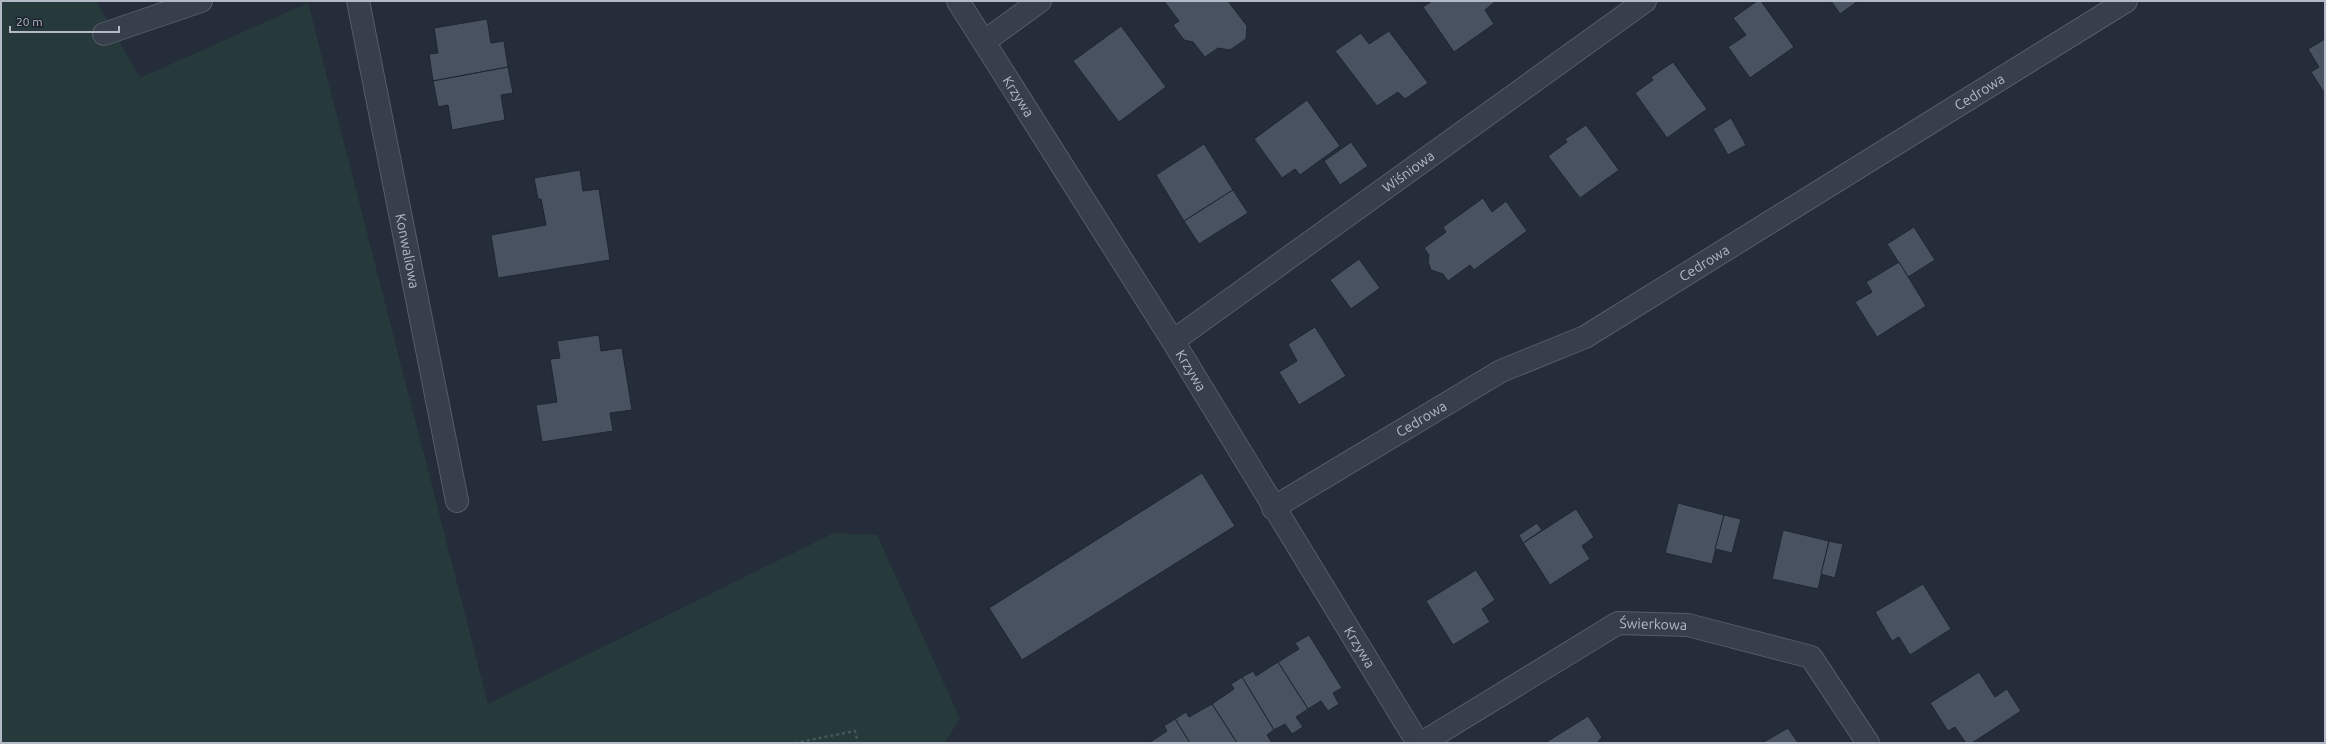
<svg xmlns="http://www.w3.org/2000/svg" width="2326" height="744" viewBox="0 0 2326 744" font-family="Ubuntu,sans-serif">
	<rect width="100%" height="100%" fill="#242d39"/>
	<polygon fill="#273a3b" points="1,1 96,1 140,78 308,3 488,704 834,533 877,535 960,719 944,743 1,743"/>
	<g fill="#485260" stroke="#1f2630">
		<polygon points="1164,1 1228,1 1247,26 1246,39 1230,50 1218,48 1205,57 1193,42 1184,40 1173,25 1179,21"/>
		<polygon points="1432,1 1496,1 1485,10 1494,24 1454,52 1423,7"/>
		<polygon points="1757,1 1761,1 1794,47 1750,78 1728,47 1746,35 1733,18"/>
		<polygon points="1831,1 1858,1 1840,14"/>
		<polygon points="487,19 491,43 504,41 508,67 433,81 429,54 438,53 434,28"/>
		<polygon points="1121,26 1166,87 1119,122 1073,61"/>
		<polygon points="1389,31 1428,83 1405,99 1398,92 1377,106 1335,51 1361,33 1369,44"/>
		<polygon points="2325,39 2325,94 2311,72 2319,67 2308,49"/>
		<polygon points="1673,62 1707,109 1667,138 1635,93 1653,80 1651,77"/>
		<polygon points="508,67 513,93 501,95 505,120 452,130 448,105 438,107 433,81"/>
		<polygon points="1307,100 1340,146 1300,175 1295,169 1282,178 1254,139"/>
		<polygon points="1731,118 1746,145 1728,155 1713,129"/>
		<polygon points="1586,125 1619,170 1580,198 1548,156 1567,142 1565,139"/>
		<polygon points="1351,142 1368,166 1340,185 1324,161"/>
		<polygon points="1204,144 1233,190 1184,221 1156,175"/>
		<polygon points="580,170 583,191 599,189 610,260 498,278 491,235 546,225 541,199 538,199 534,178"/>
		<polygon points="1233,190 1248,213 1199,244 1184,221"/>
		<polygon points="1483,198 1492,212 1506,201 1527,231 1474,270 1470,265 1448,281 1443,274 1431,270 1428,262 1429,255 1424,248 1446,232 1443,227"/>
		<polygon points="1914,227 1935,260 1908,277 1887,244"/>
		<polygon points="1359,259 1380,288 1351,309 1330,280"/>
		<polygon points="1899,262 1926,306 1877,337 1855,302 1872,292 1866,282"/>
		<polygon points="1315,327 1346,376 1299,405 1279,372 1297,361 1288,344"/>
		<polygon points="599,335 601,351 622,348 632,410 610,413 613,431 542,442 536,405 557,402 550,359 560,358 557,341"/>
		<polygon points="1202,473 1235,526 1022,660 989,608"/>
		<polygon points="1678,503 1724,515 1712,564 1665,553"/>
		<polygon points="1576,509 1594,537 1582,546 1590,559 1550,585 1523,543"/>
		<polygon points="1724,515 1741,519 1732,553 1715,549"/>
		<polygon points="1537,523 1542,530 1523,543 1519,535"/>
		<polygon points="1783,530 1829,541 1818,589 1772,579"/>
		<polygon points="1829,541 1843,544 1835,578 1821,574"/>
		<polygon points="1476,570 1495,600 1482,609 1490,622 1453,645 1426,601"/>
		<polygon points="1923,584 1951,629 1910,655 1899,637 1892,641 1875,612"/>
		<polygon points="1309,635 1342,688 1333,693 1339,704 1328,711 1321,701 1308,709 1278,662 1299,649 1295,643"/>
		<polygon points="1278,662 1308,709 1296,717 1303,727 1292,734 1285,724 1274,730 1242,677 1253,671 1256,676"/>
		<polygon points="1979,672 1995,697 2007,689 2021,711 1972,743 1966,743 1955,727 1948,731 1930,703"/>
		<polygon points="1242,677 1274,730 1267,735 1272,743 1237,743 1212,704 1234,689 1231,684"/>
		<polygon points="1212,704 1237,743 1190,743 1175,719 1186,712 1189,717"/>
		<polygon points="1588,716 1602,737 1597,743 1545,743"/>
		<polygon points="1175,719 1190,743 1149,743 1167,731 1164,726"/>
		<polygon points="1788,728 1798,743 1762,743"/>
	</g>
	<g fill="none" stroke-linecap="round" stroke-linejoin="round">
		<g stroke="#565d67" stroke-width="24">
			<g id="minor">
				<path id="s1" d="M358,1L457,501"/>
				<path id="s2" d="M958,1L1173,341L1418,743"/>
				<polyline points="104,34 201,1"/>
				<polyline points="985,41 1040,1"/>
				<path id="s3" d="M1173,341L1645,1"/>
				<path id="s4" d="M1273,508L1501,371L1585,337L2126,1"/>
				<path id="s5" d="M1422,743L1618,623L1688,625L1811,657L1868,743"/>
			</g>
		</g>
		<polyline stroke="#465759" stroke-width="2.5" stroke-dasharray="3 3" stroke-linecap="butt" points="795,743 855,731 858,743"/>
		<use href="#minor" stroke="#373f4a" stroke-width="22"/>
	</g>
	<g text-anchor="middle" stroke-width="3" stroke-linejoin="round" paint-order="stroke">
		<g font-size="14" fill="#b3bac5" stroke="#1d242e">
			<text dy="5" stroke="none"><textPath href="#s4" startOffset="821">Cedrowa</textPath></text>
			<text dy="5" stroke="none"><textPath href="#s2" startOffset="113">Krzywa</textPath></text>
			<text dy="5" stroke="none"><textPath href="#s3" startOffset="290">Wiśniowa</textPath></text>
			<text dy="5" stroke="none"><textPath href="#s1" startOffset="255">Konwaliowa</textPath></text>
			<text dy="5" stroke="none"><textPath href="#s4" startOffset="497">Cedrowa</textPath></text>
			<text dy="5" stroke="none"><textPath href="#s2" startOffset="437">Krzywa</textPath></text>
			<text dy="5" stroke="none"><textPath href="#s4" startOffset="173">Cedrowa</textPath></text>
			<text dy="5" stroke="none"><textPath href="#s5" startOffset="265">Świerkowa</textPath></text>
			<text dy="5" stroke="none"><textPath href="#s2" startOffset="761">Krzywa</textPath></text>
		</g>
	</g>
	<rect width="2326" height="744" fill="none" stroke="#b3bac5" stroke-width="4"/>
	<path d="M10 26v6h109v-6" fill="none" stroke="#b3bac5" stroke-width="2"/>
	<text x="16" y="26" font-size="12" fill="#b3bac5" stroke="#1d242e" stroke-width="3" paint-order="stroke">20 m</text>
</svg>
